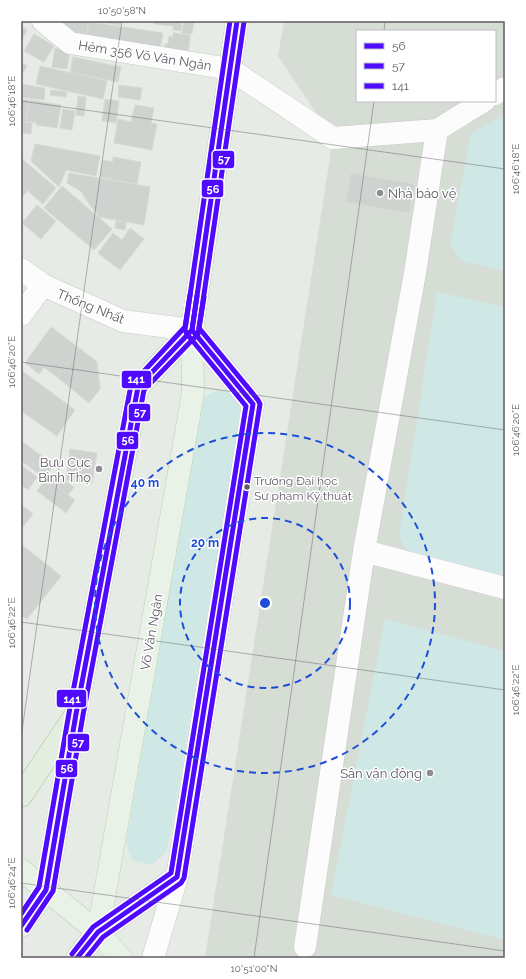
<svg xmlns="http://www.w3.org/2000/svg" width="526" height="979" viewBox="0 0 526 979" font-family="Raleway,sans-serif">
	<rect width="100%" height="100%" fill="#e6ebe5"/>
	<path fill="#d6ddd4" fill-rule="evenodd" d="M284,21H505V958H205L333,138L278,56ZM357,31H495V101H357Z"/>
	<g fill="#cfe8e6">
		<polygon points="505,115 505,271 461,261 450,244 471,133"/>
		<polygon points="437,292 505,307 505,578 411,554 403,545 399,535"/>
		<polygon points="217,390 231,392 242,406 172,828 166,852 152,865 132,860 126,844 202,398"/>
		<polygon points="385,619 505,651 505,940 331,895"/>
	</g>
	<g fill="#cfd3cf" stroke="#d6dad4">
		<polygon points="56,21 77,21 88,23 86,38 59,34"/>
		<polygon points="93,21 121,21 120,25"/>
		<polygon points="154,21 182,21 181,31 173,30 173,26 154,24"/>
		<polygon points="184,21 194,21 192,34 182,33"/>
		<polygon points="89,22 163,33 159,54 86,42"/>
		<polygon points="21,26 27,30 21,42"/>
		<polygon points="173,33 190,35 188,55 164,52 165,44 168,44 169,36 173,37"/>
		<polygon points="34,34 54,46 44,62 24,51"/>
		<polygon points="55,48 70,50 67,69 52,67"/>
		<polygon points="73,57 121,67 118,82 70,72"/>
		<polygon points="21,62 27,66 21,76"/>
		<polygon points="40,66 107,81 103,99 36,84"/>
		<polygon points="21,84 45,88 44,100 21,97"/>
		<polygon points="119,85 142,88 140,100 118,97"/>
		<polygon points="51,90 67,92 66,97 50,95"/>
		<polygon points="78,96 86,97 84,116 76,115"/>
		<polygon points="21,99 29,100 25,122 32,123 31,134 22,133 23,127 21,127"/>
		<polygon points="105,99 119,101 116,123 102,121"/>
		<polygon points="30,100 61,105 57,128 36,125 37,123 26,121"/>
		<polygon points="135,105 154,108 151,123 157,124 152,150 114,143 118,119 131,122"/>
		<polygon points="63,109 75,111 72,130 60,128"/>
		<polygon points="35,144 100,156 96,176 66,170 59,187 31,161"/>
		<polygon points="113,157 141,162 137,184 100,177 103,160 113,162"/>
		<polygon points="21,158 56,188 43,204 21,185"/>
		<polygon points="69,173 150,187 144,225 99,217 84,197 82,192 67,183"/>
		<polygon points="351,173 414,184 409,213 346,202"/>
		<polygon points="21,185 28,190 21,198"/>
		<polygon points="62,186 112,229 94,250 44,208"/>
		<polygon points="37,205 56,221 41,239 22,223"/>
		<polygon points="116,221 126,222 125,230 115,228"/>
		<polygon points="130,228 144,239 120,270 98,253 113,233 122,240"/>
		<polygon points="51,327 79,348 57,377 44,367 39,374 25,363"/>
		<polygon points="79,348 97,362 100,389 89,403 57,377"/>
		<polygon points="21,370 75,410 57,436 21,411"/>
		<polygon points="21,441 54,465 45,478 21,461"/>
		<polygon points="70,449 97,453 92,483 66,480"/>
		<polygon points="22,466 37,477 28,490 21,485"/>
		<polygon points="57,475 74,487 68,495 52,482"/>
		<polygon points="46,478 75,500 66,513 37,491"/>
		<polygon points="23,506 33,514 21,529 21,509"/>
		<polygon points="21,544 61,576 27,619 21,615"/>
	</g>
	<g fill="none" stroke-linecap="round" stroke-linejoin="round">
		<g stroke="#c9c9c8" stroke-width="23">
			<g id="minor">
				<polyline points="43,21 70,43 230,69 333,138 437,130 484,101"/>
				<polyline points="495,94 505,88"/>
				<polyline points="21,269 43,285 123,321 192,330 253,404 177,877 153,958"/>
				<polyline points="21,315 43,285"/>
				<polyline points="364,551 505,588"/>
				<polyline points="98,932 177,877"/>
				<polyline points="305,947 364,551 415,273 437,130"/>
			</g>
		</g>
		<g stroke="#bbd4b2" stroke-width="23">
			<g id="major">
				<polyline points="21,870 98,932 121,958"/>
				<polyline points="21,926 46,890 76,714 138,387 192,330"/>
				<polyline points="77,958 98,932 193,393 192,330 237,21"/>
			</g>
		</g>
		<g stroke="#a0c392" stroke-width="23">
			<polyline id="highway" points="21,796 76,714"/>
		</g>
		<use href="#minor" stroke="#fbfcfb" stroke-width="22"/>
		<use href="#major" stroke="#e9f2e7" stroke-width="22"/>
		<use href="#highway" stroke="#e3eee0" stroke-width="22"/>
		<g stroke="#fff" stroke-width="8">
			<g id="bus-1">
				<polyline points="21,926 46,890 76,714 138,387 192,330 197,296"/>
				<polyline points="77,958 98,932 177,877 253,404 192,330 237,21"/>
			</g>
		</g>
		<g stroke="#fff" stroke-width="8">
			<g id="bus-2">
				<polyline points="27,930 53,891 83,715 144,390 198,334 204,297"/>
				<polyline points="86,958 103,937 181,883 184,878 260,404 258,400 199,328 244,22"/>
			</g>
		</g>
		<g stroke="#fff" stroke-width="8">
			<g id="bus-3">
				<polyline points="21,914 39,887 69,713 131,385 185,327 190,295"/>
				<polyline points="72,954 93,927 171,873 246,406 187,334 185,330 230,21"/>
			</g>
		</g>
		<use href="#bus-1" stroke="#4f0aff" stroke-width="5"/>
		<use href="#bus-2" stroke="#4f0aff" stroke-width="5"/>
		<use href="#bus-3" stroke="#4f0aff" stroke-width="5"/>
	</g>
	<path fill="none" stroke="#605a64" stroke-width="1" stroke-opacity="0.45" d="M384,31L385,21M21,101L505,169M21,362L505,430M21,622L505,690M21,738L122,21M21,883L505,951M254,958L374,101"/>
	<g fill="none" stroke="#1d4ed8" stroke-width="2" stroke-dasharray="7 5">
		<circle cx="265" cy="603" r="85"/>
		<circle cx="265" cy="603" r="170"/>
	</g>
	<g fill="#8f8d91" stroke="#fff" stroke-width="1.5">
		<circle cx="380" cy="193" r="4"/>
		<circle cx="99" cy="469" r="4"/>
		<circle cx="430" cy="773" r="4"/>
	</g>
	<circle fill="#605a64" stroke="#fff" stroke-width="1.5" cx="247" cy="487" r="3.5"/>
	<g text-anchor="middle" stroke-width="3" stroke-linejoin="round" paint-order="stroke">
		<g font-size="12" fill="#605a64" stroke="#fff" text-anchor="start">
			<text x="254" y="485">Trường Đại học<tspan x="254" dy="15">Sư phạm Kỹ thuật</tspan></text>
		</g>
		<g font-size="13" fill="#605a64" stroke="#fff">
			<text transform="translate(145 55) rotate(9)" y="5">Hẻm 356 Võ Văn Ngân</text>
			<text transform="translate(91 306) rotate(22)" y="5">Thống Nhất</text>
			<text transform="translate(151 632) rotate(-80)" y="5">Võ Văn Ngân</text>
		</g>
		<g font-size="13" fill="#605a64" stroke="#fff" text-anchor="end">
			<text x="388" y="198" text-anchor="start">Nhà bảo vệ</text>
			<text x="91" y="467">Bưu Cục<tspan x="91" dy="15">Bình Thọ</tspan></text>
			<text x="422" y="778">Sân vận động</text>
		</g>
	</g>
	<circle cx="265" cy="603" r="6" fill="#1d4ed8" stroke="#fff" stroke-width="2"/>
	<g font-size="12" text-anchor="middle" font-weight="bold" fill="#1d4ed8" stroke="#fff" stroke-width="3" stroke-linejoin="round" paint-order="stroke">
		<text x="145" y="487">40 m</text>
		<text x="205" y="547">20 m</text>
	</g>
	<g stroke="#fff" stroke-width="1.5">
		<rect x="212" y="150" width="23" height="19" rx="4" fill="#4f0aff"/>
		<rect x="201" y="179" width="23" height="19" rx="4" fill="#4f0aff"/>
		<rect x="121" y="370" width="31" height="19" rx="4" fill="#4f0aff"/>
		<rect x="128" y="403" width="23" height="19" rx="4" fill="#4f0aff"/>
		<rect x="116" y="431" width="23" height="19" rx="4" fill="#4f0aff"/>
		<rect x="56" y="689" width="31" height="19" rx="4" fill="#4f0aff"/>
		<rect x="67" y="733" width="23" height="19" rx="4" fill="#4f0aff"/>
		<rect x="55" y="759" width="23" height="19" rx="4" fill="#4f0aff"/>
	</g>
	<g font-size="11" text-anchor="middle" font-weight="bold" fill="#fff">
		<text x="224" y="163">57</text>
		<text x="213" y="193">56</text>
		<text x="136" y="383">141</text>
		<text x="140" y="416">57</text>
		<text x="128" y="444">56</text>
		<text x="72" y="703">141</text>
		<text x="78" y="746">57</text>
		<text x="67" y="772">56</text>
	</g>
	<rect width="526" height="979" fill="none" stroke="#ffffff" stroke-width="44"/>
	<rect x="356" y="30" width="140" height="72" fill="#ffffff" stroke="#bfbdc1"/>
	<rect x="364" y="43" width="20" height="6" fill="#4f0aff" stroke="#bfbdc1"/>
	<text x="392" y="50" font-size="12" fill="#605a64">56</text>
	<rect x="364" y="63" width="20" height="6" fill="#4f0aff" stroke="#bfbdc1"/>
	<text x="392" y="70" font-size="12" fill="#605a64">57</text>
	<rect x="364" y="83" width="20" height="6" fill="#4f0aff" stroke="#bfbdc1"/>
	<text x="392" y="90" font-size="12" fill="#605a64">141</text>
	<rect x="22" y="22" width="482" height="935" fill="none" stroke="#605a64" stroke-width="1.5"/>
	<g font-size="10" text-anchor="middle" fill="#605a64">
		<text x="122" y="14">10°50'58"N</text>
		<text transform="translate(11 101) rotate(-90)" y="4">106°46'18"E</text>
		<text transform="translate(515 169) rotate(-90)" y="4">106°46'18"E</text>
		<text transform="translate(11 362) rotate(-90)" y="4">106°46'20"E</text>
		<text transform="translate(515 430) rotate(-90)" y="4">106°46'20"E</text>
		<text transform="translate(11 623) rotate(-90)" y="4">106°46'22"E</text>
		<text transform="translate(515 690) rotate(-90)" y="4">106°46'22"E</text>
		<text transform="translate(11 883) rotate(-90)" y="4">106°46'24"E</text>
		<text x="254" y="972">10°51'00"N</text>
	</g>
</svg>
